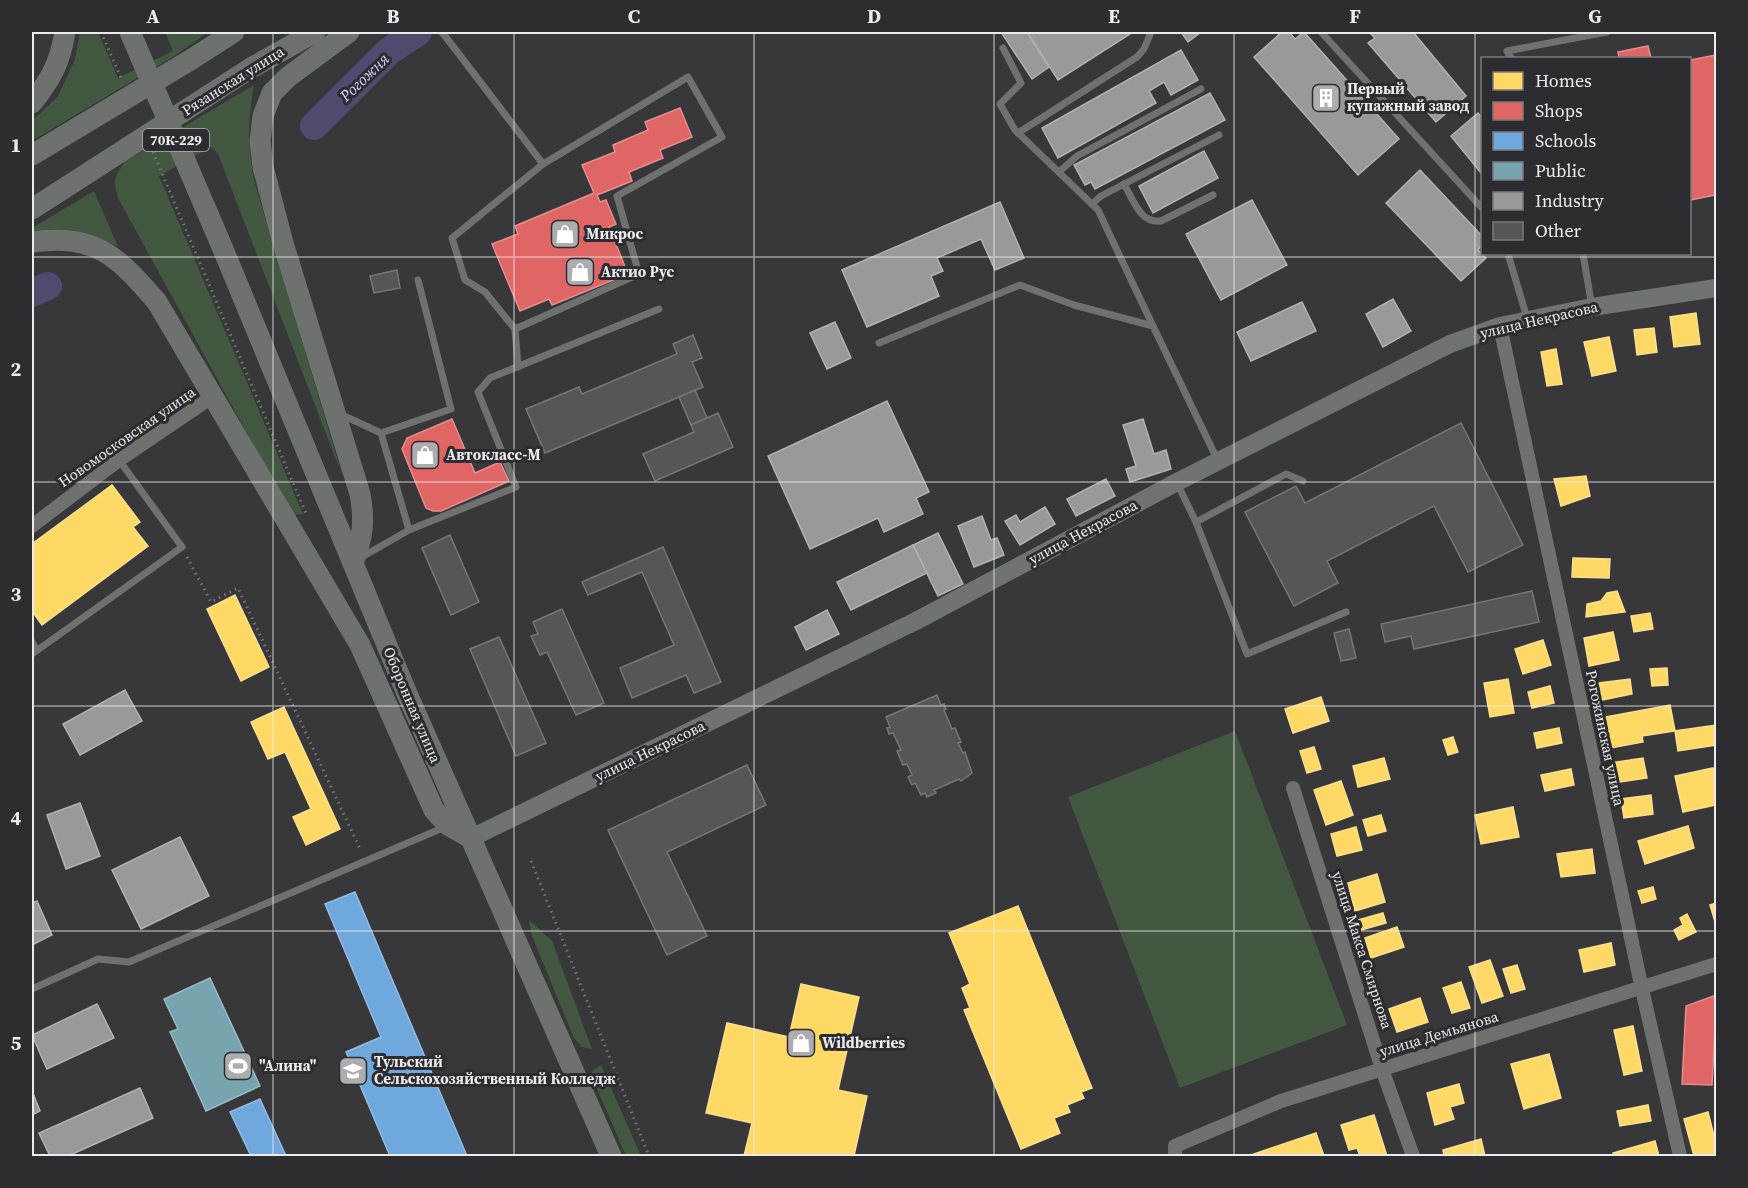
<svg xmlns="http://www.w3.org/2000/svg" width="1748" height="1188" viewBox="0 0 1748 1188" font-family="'Source Serif 4',serif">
	<rect width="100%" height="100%" fill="#38383a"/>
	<g fill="#425840">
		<polygon points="80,32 98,32 118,78 173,51 165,32 208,32 176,55 32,141 32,121 58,96 75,59"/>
		<path d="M254,85C248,123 247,142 254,180L342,475L218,154L211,147L159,176L303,514L292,515L118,198C113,180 114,176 126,161Z"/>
		<path d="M94,191L118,247C85,231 67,234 32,235V228Z"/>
		<polygon points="1235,731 1347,1025 1180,1088 1068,797"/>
		<polygon points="529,920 552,941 592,1049 582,1047 574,1038 532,936"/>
		<polygon points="601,1065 641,1156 626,1156 592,1077 592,1071"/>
	</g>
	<g fill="#ffd966" stroke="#f9df8f" stroke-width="1.5">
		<polygon points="1696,313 1700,344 1674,347 1670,317"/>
		<polygon points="1654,328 1657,352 1637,355 1634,330"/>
		<polygon points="1609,337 1616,371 1592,376 1584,342"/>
		<polygon points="1556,349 1562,384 1547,386 1541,352"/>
		<polygon points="1586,476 1590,496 1561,506 1554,479"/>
		<polygon points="112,485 140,522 133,527 148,546 42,625 32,611 32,544"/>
		<polygon points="1573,558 1610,559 1609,578 1572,577"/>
		<polygon points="1617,591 1625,612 1586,617 1587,604 1601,601 1607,593"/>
		<polygon points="235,595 269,667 241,681 207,609"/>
		<polygon points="1650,613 1653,629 1634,632 1631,616"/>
		<polygon points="1613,632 1619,660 1589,666 1584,638"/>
		<polygon points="1543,640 1551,665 1523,674 1515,649"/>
		<polygon points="1667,668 1668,685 1652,686 1650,669"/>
		<polygon points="1508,679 1514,713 1490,717 1484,683"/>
		<polygon points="1630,679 1632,694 1602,700 1599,683"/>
		<polygon points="1550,686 1554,703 1532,708 1528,692"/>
		<polygon points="1321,697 1329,721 1293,733 1285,709"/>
		<polygon points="1670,705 1675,731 1642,736 1643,742 1611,748 1605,717"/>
		<polygon points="284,707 340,829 306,845 293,817 311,809 285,752 268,759 251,722"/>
		<polygon points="1716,725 1716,745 1678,751 1675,731"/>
		<polygon points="1559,728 1562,743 1537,748 1534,733"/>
		<polygon points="1453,737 1458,752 1448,755 1443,740"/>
		<polygon points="1314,747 1321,769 1307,773 1300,751"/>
		<polygon points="1384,758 1390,779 1358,787 1353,766"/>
		<polygon points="1643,758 1647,778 1614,783 1611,763"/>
		<polygon points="1713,768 1716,785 1716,805 1683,812 1675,776"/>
		<polygon points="1571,769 1574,785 1545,791 1541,775"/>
		<polygon points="1341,781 1353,815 1326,825 1314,790"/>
		<polygon points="1651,795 1653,814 1624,818 1621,799"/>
		<polygon points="1513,807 1519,837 1481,844 1475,815"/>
		<polygon points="1381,815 1386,831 1368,836 1363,820"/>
		<polygon points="1688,826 1694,848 1645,864 1638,841"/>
		<polygon points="1356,827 1362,850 1337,856 1331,834"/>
		<polygon points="1592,849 1595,873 1561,877 1557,854"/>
		<polygon points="1377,874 1385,902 1355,911 1348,883"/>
		<polygon points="1653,887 1656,899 1642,903 1638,891"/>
		<polygon points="1716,903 1716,925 1710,905"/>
		<polygon points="1018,906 1092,1088 1081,1092 1084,1098 1067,1105 1070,1112 1054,1118 1060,1133 1021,1149 964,1010 970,1008 962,988 970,984 949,933"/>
		<polygon points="1383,913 1386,923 1361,930 1358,920"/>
		<polygon points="1687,914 1696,932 1679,940 1674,930 1683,925 1680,918"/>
		<polygon points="1397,927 1404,947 1371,958 1365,938"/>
		<polygon points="1611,943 1615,965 1584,972 1579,950"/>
		<polygon points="1490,960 1503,996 1482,1003 1469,967"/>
		<polygon points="1517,965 1525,989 1511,993 1503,969"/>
		<polygon points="1461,982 1470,1008 1452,1013 1443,988"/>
		<polygon points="801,984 859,997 838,1090 867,1096 854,1156 744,1156 752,1123 706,1113 727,1023 789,1037"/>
		<polygon points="1420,998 1428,1022 1397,1032 1389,1009"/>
		<polygon points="1633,1026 1642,1071 1624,1075 1614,1030"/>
		<polygon points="1549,1054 1561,1098 1524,1109 1511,1064"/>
		<polygon points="1459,1084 1464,1103 1450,1107 1454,1119 1435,1125 1427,1093"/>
		<polygon points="1648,1105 1651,1121 1620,1126 1617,1111"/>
		<polygon points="1708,1112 1716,1144 1716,1156 1694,1156 1684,1119"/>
		<polygon points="1374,1115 1387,1156 1360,1156 1357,1148 1349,1150 1341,1125"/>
		<polygon points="1316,1133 1324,1156 1248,1156"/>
		<polygon points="1481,1139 1485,1156 1444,1156 1443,1150"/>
		<polygon points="1655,1141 1659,1156 1614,1156 1613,1153"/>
	</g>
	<g fill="#e06666" stroke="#e48e8f" stroke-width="1.5">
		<polygon points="1648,46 1651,58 1619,58 1618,52"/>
		<polygon points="1716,55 1716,195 1690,200 1690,60"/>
		<polygon points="680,108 692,137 660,150 663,158 629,172 632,181 597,195 600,202 606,200 616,224 609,227 628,274 552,305 549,299 520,311 492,244 518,234 515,226 594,193 582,165 615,152 613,145 648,130 645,122"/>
		<polygon points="452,419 475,473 500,462 509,481 441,511 433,511 426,508 402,449 407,438"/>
		<polygon points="1716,995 1716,1028 1715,1029 1712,1085 1682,1084 1686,1006"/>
	</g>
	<g fill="#6fa8dc" stroke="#94bce2" stroke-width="1.5">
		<polygon points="355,892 467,1156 390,1156 346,1052 381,1037 325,904"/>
		<polygon points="260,1099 286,1156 251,1156 230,1112"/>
	</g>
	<polygon fill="#76a5af" stroke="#99bac2" stroke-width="1.5" points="210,978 260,1086 206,1111 170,1032 178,1029 164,999"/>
	<g fill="#999" stroke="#b2b2b3" stroke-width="1.5">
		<polygon points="1001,32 1027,32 1049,67 1032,79"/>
		<polygon points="1027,32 1129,32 1130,34 1058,80"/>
		<polygon points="1181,32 1201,32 1188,42"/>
		<polygon points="1282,32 1289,32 1295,39 1304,32 1399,139 1358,175 1254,57"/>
		<polygon points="1369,32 1413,32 1466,96 1436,122 1368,43 1375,38"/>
		<polygon points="1181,50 1198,80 1171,95 1164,82 1149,91 1156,103 1058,158 1042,128"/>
		<polygon points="1210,93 1225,120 1095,189 1091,182 1085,185 1074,165"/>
		<polygon points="1478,113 1482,118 1481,173 1451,136"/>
		<polygon points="1204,151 1218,178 1153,213 1139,186"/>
		<polygon points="1420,170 1482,236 1482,245 1478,250 1486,258 1461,281 1386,203"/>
		<polygon points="1252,200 1287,265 1221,300 1186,234"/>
		<polygon points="1000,202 1024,258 995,270 981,239 937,258 943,271 931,276 939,296 867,327 842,270"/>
		<polygon points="1393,299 1411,331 1383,347 1366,314"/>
		<polygon points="1302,302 1316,331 1251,361 1237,332"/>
		<polygon points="835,322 851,358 827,369 810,333"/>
		<polygon points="887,401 929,492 916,498 923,514 884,532 878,518 810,549 768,456"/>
		<polygon points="1143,419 1154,454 1166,450 1171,469 1130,482 1126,469 1136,466 1123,425"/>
		<polygon points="1106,479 1115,496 1076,516 1067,499"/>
		<polygon points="1045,507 1055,524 1020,545 1005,521 1016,515 1020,522"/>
		<polygon points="982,516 991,540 997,538 1004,555 974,567 958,526"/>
		<polygon points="938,533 963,584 938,596 913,545"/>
		<polygon points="913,545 927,573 851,610 837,582"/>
		<polygon points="827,610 839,634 806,650 795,627"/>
		<polygon points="125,690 142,721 80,755 63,724"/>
		<polygon points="80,803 100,856 66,869 47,815"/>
		<polygon points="180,837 209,896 141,929 112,870"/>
		<polygon points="37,901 52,935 32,945 32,903"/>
		<polygon points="97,1004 114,1038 47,1069 32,1035"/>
		<polygon points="140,1088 153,1118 68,1156 50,1156 39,1133"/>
		<polygon points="32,1091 40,1111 32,1115"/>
	</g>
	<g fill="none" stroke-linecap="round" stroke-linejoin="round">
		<g stroke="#4e4b6f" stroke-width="28">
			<polyline points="314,126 389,51 418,32"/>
			<polyline points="32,293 48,286"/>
		</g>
	</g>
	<g fill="#565658" stroke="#767678" stroke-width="1.5">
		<polygon points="397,270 400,288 374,293 370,276"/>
		<polygon points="693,335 702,358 692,362 703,387 545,453 526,409 579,387 582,394 677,354 673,344"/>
		<polygon points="695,390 707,418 691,425 679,397"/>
		<polygon points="718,413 733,447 655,481 643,454 694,432 691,425"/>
		<polygon points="1461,423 1523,545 1468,572 1434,506 1327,561 1338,583 1294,606 1245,512 1296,486 1305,503"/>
		<polygon points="450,535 479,602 451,615 422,548"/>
		<polygon points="663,547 721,682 694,693 686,675 632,698 620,668 674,645 642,572 588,595 582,582"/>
		<polygon points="1532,591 1539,622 1414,649 1411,636 1385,642 1381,624"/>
		<polygon points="562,609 604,703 576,715 547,652 540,655 531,636 538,634 533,622"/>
		<polygon points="1349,629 1356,658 1341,661 1334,633"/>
		<polygon points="499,637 546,743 516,756 470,649"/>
		<polygon points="937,695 941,705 944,704 946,709 944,710 952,729 955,728 961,742 958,743 963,753 965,752 972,773 961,781 959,779 934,790 936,793 927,797 925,793 921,795 915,783 912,785 908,777 912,775 907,764 903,765 897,751 901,750 893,733 889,734 887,728 890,727 886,717"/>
		<polygon points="747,765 766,805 667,852 707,936 667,955 608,830"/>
	</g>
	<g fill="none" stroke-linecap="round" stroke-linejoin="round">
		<g stroke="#747676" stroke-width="3" stroke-dasharray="1.5 4.5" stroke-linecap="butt">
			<polyline points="101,32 122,80"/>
			<polyline points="153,152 307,516"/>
			<polyline points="187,557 211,602 238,588 361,851"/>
			<polyline points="531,861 649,1156"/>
		</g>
		<g stroke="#6e716e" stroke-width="7">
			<polyline points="442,32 543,164 452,238 465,280 485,292 515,329 639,274 617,196 722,137 688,77 543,164"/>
			<polyline points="1321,32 1482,208"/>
			<polyline points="1003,48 1021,83 1000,104 1015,130 1098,210 1153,326"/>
			<polyline points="1511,58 1507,51 1607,32"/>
			<polyline points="1018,133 1137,57 1144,49 1151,32"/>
			<polyline points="1059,172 1077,156 1201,89"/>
			<path d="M1124,184C1133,199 1140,224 1161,221L1213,195"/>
			<polyline points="1092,204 1101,196 1219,135"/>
			<polyline points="1508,254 1527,318"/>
			<polyline points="1583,254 1592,307"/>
			<polyline points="515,329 518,367"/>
			<polyline points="879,343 1020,285 1074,305 1153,326 1218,461"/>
			<polyline points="340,414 381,433 451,409 418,280"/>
			<polyline points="381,433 409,530"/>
			<polyline points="1177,483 1196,522 1247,654 1346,612"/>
			<polyline points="1196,522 1286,474 1303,481"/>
			<polyline points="360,558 409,530 516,487 478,392 490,378 659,309"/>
			<polyline points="32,642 37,650"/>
			<polyline points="32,654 182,547 119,460"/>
			<polyline points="32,989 98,959 129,962 445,827"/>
		</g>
		<g stroke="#6e716e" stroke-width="14">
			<polyline points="1500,326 1642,989 1680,1156"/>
			<polyline points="32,526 119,460 212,397"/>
			<polyline points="1293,788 1382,1069 1413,1156"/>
			<polyline points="1175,1156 1175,1146 1281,1101 1716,964"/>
		</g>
		<polyline stroke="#6f7470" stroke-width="18" points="471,838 916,621 1177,482 1450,344 1500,326 1592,307 1716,288"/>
		<g stroke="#6e726f" stroke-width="21">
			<polyline points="130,32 223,249 405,689 611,1156"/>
			<path d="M349,32L288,77L272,93L263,116L260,141L263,167L283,243L360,494C365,522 363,536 353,563"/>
			<path d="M32,103C51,79 60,63 65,32"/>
			<polyline points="32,155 192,59 234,32"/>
			<polyline points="32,209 251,68 315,32"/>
			<path d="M32,242C96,233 118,257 157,302L360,645L434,810L448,825L471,838"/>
		</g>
	</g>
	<path fill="none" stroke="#ececef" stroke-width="1.5" stroke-opacity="0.55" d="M273,32V1156M514,32V1156M754,32V1156M994,32V1156M1234,32V1156M1475,32V1156M32,257H1716M32,482H1716M32,706H1716M32,931H1716"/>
	<defs>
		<g id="building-square" transform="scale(1.5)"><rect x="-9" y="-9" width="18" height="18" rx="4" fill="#adadb0" stroke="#2d2c31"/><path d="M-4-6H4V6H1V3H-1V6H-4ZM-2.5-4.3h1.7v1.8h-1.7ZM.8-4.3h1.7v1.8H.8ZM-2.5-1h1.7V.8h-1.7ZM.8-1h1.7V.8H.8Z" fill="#fff"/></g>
		<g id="shop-square" transform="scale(1.5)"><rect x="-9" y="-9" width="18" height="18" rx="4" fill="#adadb0" stroke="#2d2c31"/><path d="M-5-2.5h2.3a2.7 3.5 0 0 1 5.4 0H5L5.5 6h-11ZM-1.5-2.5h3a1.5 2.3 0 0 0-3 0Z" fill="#fff"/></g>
		<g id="stadium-square" transform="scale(1.5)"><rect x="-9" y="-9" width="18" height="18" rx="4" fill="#adadb0" stroke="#2d2c31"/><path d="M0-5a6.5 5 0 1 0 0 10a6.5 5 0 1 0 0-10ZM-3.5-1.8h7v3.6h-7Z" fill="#fff"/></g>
		<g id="university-square" transform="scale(1.5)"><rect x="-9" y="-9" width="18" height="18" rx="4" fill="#adadb0" stroke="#2d2c31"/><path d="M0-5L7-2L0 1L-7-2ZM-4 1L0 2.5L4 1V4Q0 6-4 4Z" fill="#fff"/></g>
	</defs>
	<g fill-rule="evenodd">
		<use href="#building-square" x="1326" y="98"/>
		<use href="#shop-square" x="565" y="234"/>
		<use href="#shop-square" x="580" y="272"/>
		<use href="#shop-square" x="425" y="455"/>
		<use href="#shop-square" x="801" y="1043"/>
		<use href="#stadium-square" x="238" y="1066"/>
		<use href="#university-square" x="353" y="1071"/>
	</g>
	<g text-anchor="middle" stroke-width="6" stroke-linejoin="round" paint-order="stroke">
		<rect fill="#2d2c31" stroke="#b3b2b6" stroke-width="1.5" x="143" y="129" width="66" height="22" rx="4.5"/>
		<g font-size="14" font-weight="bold" fill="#ececef">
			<text x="176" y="145">70К-229</text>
		</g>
		<g font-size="15" fill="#ececef" stroke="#2d2c31">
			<text transform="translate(233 81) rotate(-32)" y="5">Рязанская улица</text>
			<text transform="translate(1539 320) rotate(-13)" y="5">улица Некрасова</text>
			<text transform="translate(127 437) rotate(-35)" y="5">Новомосковская улица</text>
			<text transform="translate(1083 532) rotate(-28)" y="5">улица Некрасова</text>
			<text transform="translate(412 705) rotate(67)" y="5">Оборонная улица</text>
			<text transform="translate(1605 738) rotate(78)" y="5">Рогожинская улица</text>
			<text transform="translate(650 751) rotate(-26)" y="5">улица Некрасова</text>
			<text transform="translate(1362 950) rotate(72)" y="5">улица Макса Смирнова</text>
			<text transform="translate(1439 1034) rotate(-17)" y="5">улица Демьянова</text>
		</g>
		<g font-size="15" font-weight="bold" fill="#ececef" stroke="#2d2c31" text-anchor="start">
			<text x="1347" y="94">Первый<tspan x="1347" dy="17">купажный завод</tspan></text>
			<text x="586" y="239">Микрос</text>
			<text x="601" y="277">Актио Рус</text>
			<text x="446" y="460">Автокласс-М</text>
			<text x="822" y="1048">Wildberries</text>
			<text x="374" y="1067">Тульский<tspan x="374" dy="17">Сельскохозяйственный Колледж</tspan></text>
			<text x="259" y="1071">"Алина"</text>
		</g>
		<g font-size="16" font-style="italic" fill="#d8d7ff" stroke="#2d2c31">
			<text transform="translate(364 77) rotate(-44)" y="6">Рогожня</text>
		</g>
	</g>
	<rect width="1748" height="1188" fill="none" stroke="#2d2c31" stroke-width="66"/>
	<rect x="1481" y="57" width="210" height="198" fill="#2d2c31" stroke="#79797d" stroke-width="1.5"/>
	<rect x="1493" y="72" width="30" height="18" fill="#ffd966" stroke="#79797d" stroke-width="1.5"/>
	<text x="1535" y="87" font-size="18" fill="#ececef">Homes</text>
	<rect x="1493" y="102" width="30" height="18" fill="#e06666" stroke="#79797d" stroke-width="1.5"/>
	<text x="1535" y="117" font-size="18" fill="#ececef">Shops</text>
	<rect x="1493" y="132" width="30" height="18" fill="#6fa8dc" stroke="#79797d" stroke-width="1.5"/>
	<text x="1535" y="147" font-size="18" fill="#ececef">Schools</text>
	<rect x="1493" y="162" width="30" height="18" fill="#76a5af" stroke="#79797d" stroke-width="1.5"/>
	<text x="1535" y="177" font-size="18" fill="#ececef">Public</text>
	<rect x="1493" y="192" width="30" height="18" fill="#999999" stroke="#79797d" stroke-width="1.5"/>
	<text x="1535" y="207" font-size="18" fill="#ececef">Industry</text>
	<rect x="1493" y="222" width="30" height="18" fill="#565658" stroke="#79797d" stroke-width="1.5"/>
	<text x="1535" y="237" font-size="18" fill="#ececef">Other</text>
	<rect x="33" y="33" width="1682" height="1122" fill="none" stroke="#ececef" stroke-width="2"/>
	<g font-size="20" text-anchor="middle" font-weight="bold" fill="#ececef">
		<text x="153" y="23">A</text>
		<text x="393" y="23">B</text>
		<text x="634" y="23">C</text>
		<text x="874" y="23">D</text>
		<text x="1114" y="23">E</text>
		<text x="1355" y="23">F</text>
		<text x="1595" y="23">G</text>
		<text x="16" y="152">1</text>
		<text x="16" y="376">2</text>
		<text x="16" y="601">3</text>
		<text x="16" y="825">4</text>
		<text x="16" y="1050">5</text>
	</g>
</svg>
